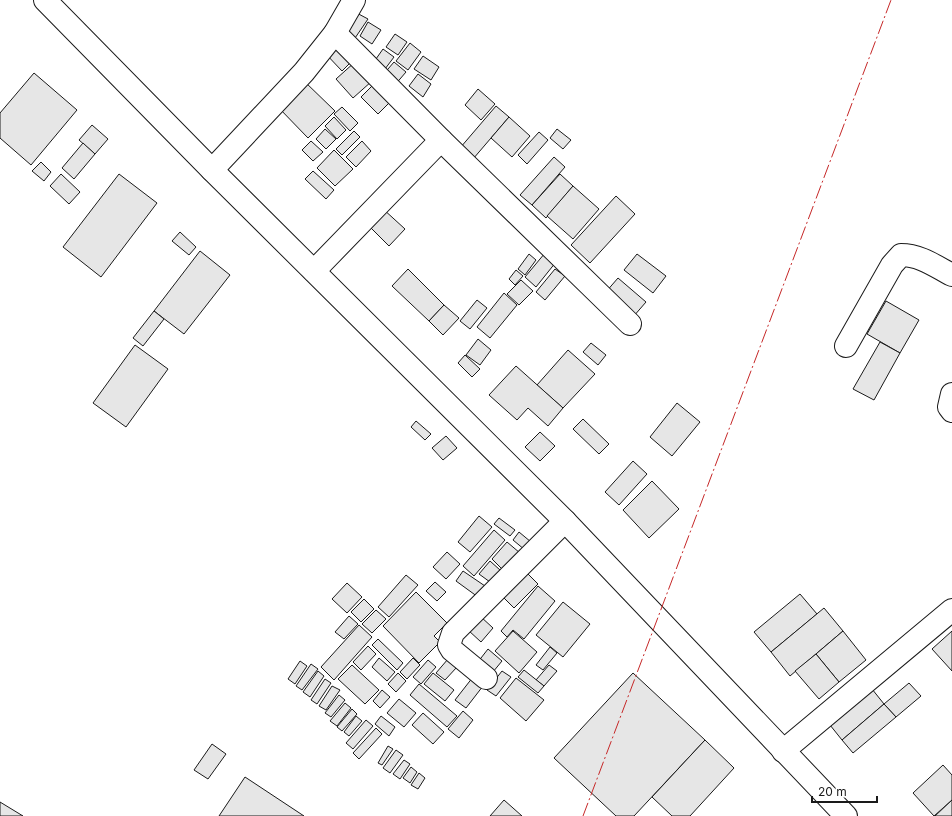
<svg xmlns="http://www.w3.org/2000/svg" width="952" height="816" viewBox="0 0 952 816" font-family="Inter,sans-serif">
	<rect width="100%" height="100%" fill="#fff"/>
	<g fill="#e6e6e6" stroke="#1a1a1a">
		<polygon points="353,11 368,19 353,41 339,33"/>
		<polygon points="368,22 381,30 372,44 360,36"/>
		<polygon points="395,34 407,42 398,55 386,47"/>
		<polygon points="334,42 352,61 342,71 324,52"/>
		<polygon points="410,43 421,52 408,70 396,61"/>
		<polygon points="383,49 394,57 382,73 371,66"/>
		<polygon points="423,56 439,67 431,80 414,69"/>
		<polygon points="355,62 372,81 353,98 336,79"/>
		<polygon points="394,62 406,72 394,86 382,76"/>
		<polygon points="34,73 77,110 31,165 0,138 0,113"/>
		<polygon points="418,74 431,84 423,97 409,86"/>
		<polygon points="303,80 335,111 308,138 277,106"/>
		<polygon points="373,85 390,102 378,114 361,97"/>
		<polygon points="478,89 495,104 481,120 465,105"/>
		<polygon points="496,106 509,117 473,159 460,148"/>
		<polygon points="342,107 358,123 350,131 334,114"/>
		<polygon points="334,117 346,130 337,139 325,126"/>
		<polygon points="509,117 530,136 512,157 491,138"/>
		<polygon points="92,125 108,139 95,154 79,140"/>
		<polygon points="325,129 336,139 326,149 316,139"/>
		<polygon points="557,129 571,140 563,149 550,138"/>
		<polygon points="354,131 360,137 342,155 336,149"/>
		<polygon points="539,132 548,140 527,164 518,155"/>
		<polygon points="311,141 323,152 313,161 302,150"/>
		<polygon points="362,141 371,151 356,167 346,157"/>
		<polygon points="83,143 95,154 74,179 62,168"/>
		<polygon points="334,150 353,169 335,186 317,168"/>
		<polygon points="554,157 565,167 532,205 520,195"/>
		<polygon points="41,162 51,172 44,181 32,171"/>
		<polygon points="313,171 334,190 326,199 305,179"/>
		<polygon points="61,174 80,192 69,204 50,186"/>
		<polygon points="119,174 157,203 101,277 63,247"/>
		<polygon points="560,174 573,186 546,218 532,205"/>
		<polygon points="573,186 599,209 573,239 547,216"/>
		<polygon points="616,196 635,214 590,263 571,245"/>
		<polygon points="382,208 405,229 389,246 367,224"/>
		<polygon points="180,232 196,247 189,255 172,241"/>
		<polygon points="200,251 230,275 184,334 154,311"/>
		<polygon points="545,253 556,262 536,287 525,277"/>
		<polygon points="529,254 536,260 525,275 518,269"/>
		<polygon points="637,254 666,276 653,293 624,270"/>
		<polygon points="408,269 444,305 429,321 392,286"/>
		<polygon points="555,269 565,276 545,300 536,292"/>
		<polygon points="516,270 523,276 515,285 509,279"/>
		<polygon points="618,278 646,302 633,317 605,293"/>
		<polygon points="521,280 533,291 519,305 507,294"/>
		<polygon points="504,293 517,305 490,338 477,327"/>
		<polygon points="477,300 487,308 470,329 460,321"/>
		<polygon points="886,301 919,320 900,353 867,334"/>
		<polygon points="444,305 459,318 443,335 429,321"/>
		<polygon points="154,311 164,319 143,346 133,338"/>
		<polygon points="478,339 491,350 480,365 466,355"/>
		<polygon points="880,342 900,353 874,400 853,389"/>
		<polygon points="591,343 606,355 598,365 583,352"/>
		<polygon points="135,345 168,369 126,427 93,403"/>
		<polygon points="568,350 595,374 563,408 537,385"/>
		<polygon points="465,355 480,369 472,377 458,363"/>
		<polygon points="516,366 563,408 548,426 528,408 517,420 489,395"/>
		<polygon points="677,403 700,422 672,456 650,437"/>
		<polygon points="583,419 609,444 599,454 573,429"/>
		<polygon points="416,421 431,434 425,440 411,427"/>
		<polygon points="540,432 555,446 540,461 525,447"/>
		<polygon points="446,436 457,448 443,460 432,448"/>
		<polygon points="633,461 647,474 619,505 605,492"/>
		<polygon points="652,481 679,509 649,538 623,510"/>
		<polygon points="479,516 492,527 470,552 458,542"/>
		<polygon points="499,518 515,530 510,536 494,524"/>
		<polygon points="494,530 505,540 474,576 463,566"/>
		<polygon points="519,532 531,542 525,550 513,540"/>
		<polygon points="507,542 520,553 504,571 492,559"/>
		<polygon points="447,552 460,564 446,579 433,567"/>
		<polygon points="490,561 500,570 490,582 479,574"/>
		<polygon points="463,571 485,586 478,597 456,581"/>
		<polygon points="527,573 538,584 514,608 503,597"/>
		<polygon points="406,575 418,585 389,617 378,607"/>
		<polygon points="435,582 446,592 437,601 426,591"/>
		<polygon points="347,583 362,597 347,613 332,599"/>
		<polygon points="538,586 555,601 524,639 513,630 507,637 501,631"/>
		<polygon points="416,592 447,623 434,636 440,642 419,663 383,626"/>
		<polygon points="800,594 817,614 771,652 754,632"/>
		<polygon points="364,599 374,609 361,622 351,612"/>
		<polygon points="563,602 590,624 563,657 536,635"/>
		<polygon points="824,608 843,631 790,676 771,652"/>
		<polygon points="376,610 386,619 372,633 362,624"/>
		<polygon points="349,616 358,624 344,639 335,632"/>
		<polygon points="480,616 493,628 481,642 468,630"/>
		<polygon points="359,625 372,637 334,680 321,667"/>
		<polygon points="513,631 537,652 519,673 495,651"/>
		<polygon points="843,631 866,660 839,682 816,654"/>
		<polygon points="952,631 952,671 932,649"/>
		<polygon points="378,639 403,663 397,670 372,645"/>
		<polygon points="368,646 376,654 361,670 353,662"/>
		<polygon points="550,647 557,653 543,670 536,665"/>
		<polygon points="488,649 502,661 488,678 474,667"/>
		<polygon points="816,654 839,682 819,699 795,671"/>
		<polygon points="379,658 395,672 387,681 372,667"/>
		<polygon points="413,658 420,665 407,679 400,672"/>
		<polygon points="448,659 457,667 445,680 436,673"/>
		<polygon points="428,660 436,667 421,684 413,677"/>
		<polygon points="300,661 307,666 295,684 288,679"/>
		<polygon points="311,664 318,669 302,690 296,686"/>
		<polygon points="352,665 379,690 365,704 338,679"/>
		<polygon points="549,665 557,671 544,686 536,680"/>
		<polygon points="524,670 544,686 538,693 518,677"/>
		<polygon points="318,671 324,676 310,697 303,692"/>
		<polygon points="502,671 511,677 496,696 487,690"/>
		<polygon points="398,673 406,681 396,692 388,684"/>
		<polygon points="433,673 454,690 445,701 424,684"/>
		<polygon points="633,673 705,740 634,816 616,816 554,758"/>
		<polygon points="473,677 483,686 466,708 455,700"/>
		<polygon points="516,678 544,700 526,721 500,698"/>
		<polygon points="325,679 331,683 317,704 311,700"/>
		<polygon points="909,683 921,696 896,717 884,704"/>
		<polygon points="419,684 457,716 447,727 410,695"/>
		<polygon points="868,684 884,704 842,740 826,720"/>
		<polygon points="332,686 340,690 326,710 319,706"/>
		<polygon points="382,690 390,697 380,708 373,701"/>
		<polygon points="339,695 345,700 331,717 325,713"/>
		<polygon points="399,699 416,713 404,727 387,713"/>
		<polygon points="345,703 351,708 337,726 330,721"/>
		<polygon points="884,704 896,717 853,753 842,740"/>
		<polygon points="352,709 357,714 342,731 337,727"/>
		<polygon points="463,711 473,720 459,738 448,729"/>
		<polygon points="423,713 444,732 433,744 412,725"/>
		<polygon points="356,716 362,721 349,736 344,732"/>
		<polygon points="381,716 395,727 389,736 375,724"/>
		<polygon points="366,720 373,726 353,749 346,743"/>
		<polygon points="376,728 382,734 359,759 353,753"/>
		<polygon points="705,740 734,768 690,816 672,816 652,797"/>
		<polygon points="212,744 226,754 208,779 194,770"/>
		<polygon points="388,746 393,749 382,765 378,763"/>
		<polygon points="396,750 403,755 390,773 383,768"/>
		<polygon points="404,760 410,764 400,779 393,774"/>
		<polygon points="943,765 952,775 952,800 934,816 913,793"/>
		<polygon points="411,767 417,772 410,783 403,778"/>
		<polygon points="419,773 425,778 418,789 411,785"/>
		<polygon points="245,777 304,816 219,816"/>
		<polygon points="504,800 522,816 490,816"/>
		<polygon points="952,800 952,816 935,816"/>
		<polygon points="0,802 23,816 0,816"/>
	</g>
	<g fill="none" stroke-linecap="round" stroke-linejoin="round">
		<g stroke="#1a1a1a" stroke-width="24">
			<g id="minor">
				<polyline points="335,33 441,140 630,324"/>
				<polyline points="212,170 304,72 335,33 354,0"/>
				<polyline points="314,271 441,140"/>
				<path d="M846,346L892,265L901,255C920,255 935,266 952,275"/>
				<polyline points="952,394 949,407 952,411"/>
				<polyline points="486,678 452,650 449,645 453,633 565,521"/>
				<polyline points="783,751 952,610"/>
			</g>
		</g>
		<g stroke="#1a1a1a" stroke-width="24">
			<polyline id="highway" points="45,0 212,170 565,521 846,816"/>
		</g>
		<use href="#minor" stroke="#fff" stroke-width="22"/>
		<use href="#highway" stroke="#fff" stroke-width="22"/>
		<polyline stroke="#c62828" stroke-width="1" stroke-dasharray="14 3 2 3" stroke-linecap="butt" points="583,816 891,0"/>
	</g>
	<path d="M812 796v6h65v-6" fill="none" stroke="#1a1a1a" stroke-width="2"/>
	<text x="818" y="796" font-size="12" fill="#1a1a1a" stroke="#ffffff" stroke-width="3" paint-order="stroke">20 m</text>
</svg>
